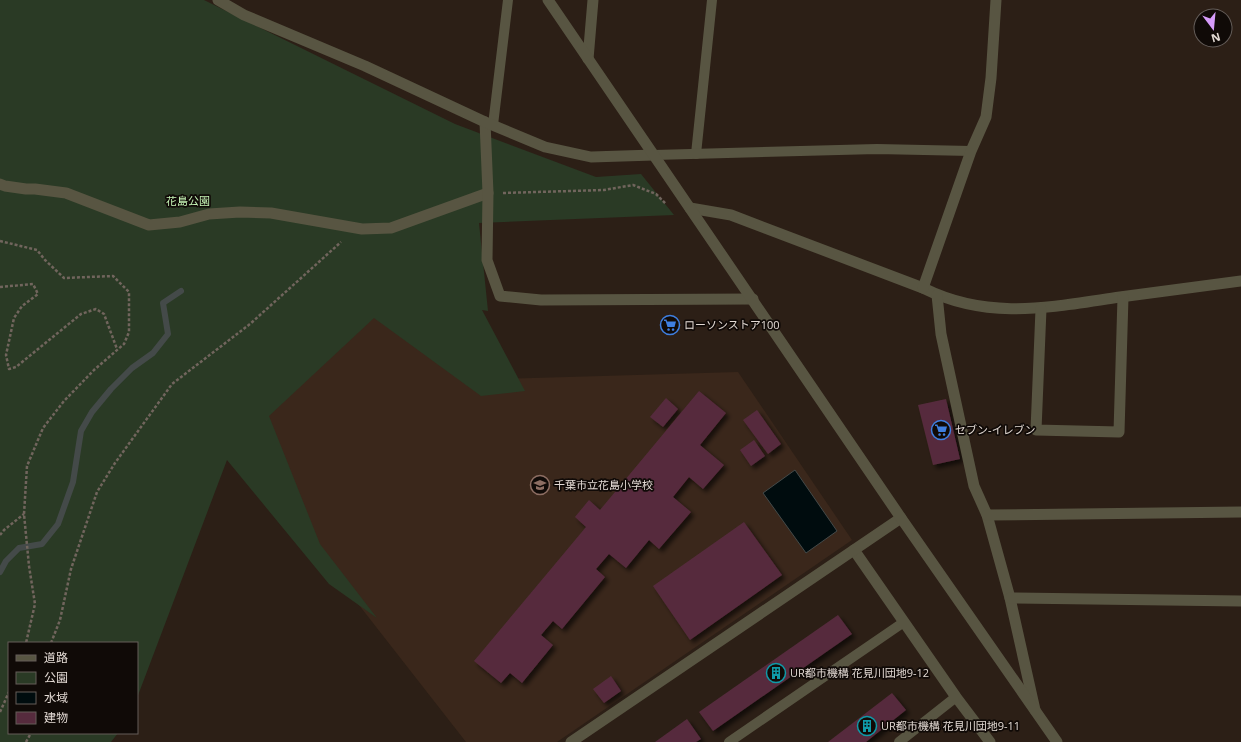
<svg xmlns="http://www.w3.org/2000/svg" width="1241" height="742" viewBox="0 0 1241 742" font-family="'Open Sans','Noto Sans JP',sans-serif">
	<defs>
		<filter id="shadow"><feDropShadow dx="3.5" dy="3.5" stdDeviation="2" flood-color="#0009"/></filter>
	</defs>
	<rect width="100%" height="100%" fill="#2c1f16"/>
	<polygon fill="#3a271b" points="370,292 501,379 738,372 852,540 557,742 466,742 223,431"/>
	<polygon fill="#2a3a25" points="0,0 204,0 455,124 596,177 641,174 674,215 479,223 488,311 482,310 525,391 481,396 374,318 269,416 320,544 377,618 329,584 227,460 137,698 137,643 9,643 9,733 118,733 111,742 0,742"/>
	<polygon fill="#000c0e" stroke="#444a49" points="795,470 837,531 806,553 763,493"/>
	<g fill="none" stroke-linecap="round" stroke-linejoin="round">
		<polyline stroke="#444a49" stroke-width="6" points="0,572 6,561 19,548 42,544 58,524 73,482 81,431 92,412 111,389 132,368 153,353 168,334 163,303 181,291"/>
	</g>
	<g fill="#562b3d" filter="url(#shadow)">
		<polygon points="699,391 726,413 700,445 724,465 703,489 689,477 673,497 691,512 659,549 649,540 626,568 609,554 596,569 605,577 562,629 553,621 541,635 553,645 522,683 510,673 501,683 474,661 586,527 575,517 589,500 600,510"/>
		<polygon points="666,398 678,409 663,427 650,417"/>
		<polygon points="946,399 960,459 933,465 918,405"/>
		<polygon points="757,410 781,444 768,454 743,420"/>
		<polygon points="754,440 765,456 751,466 740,450"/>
		<polygon points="744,522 782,575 690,640 653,586"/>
		<polygon points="838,615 852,634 713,731 699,712"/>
		<polygon points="611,676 621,691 604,703 593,689"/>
		<polygon points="892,693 906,710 866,742 828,742"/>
		<polygon points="687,719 701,739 696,742 655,742"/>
	</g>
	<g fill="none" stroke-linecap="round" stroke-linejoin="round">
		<g stroke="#71655d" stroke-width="2.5" stroke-dasharray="3 2" stroke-linecap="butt">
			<polyline points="503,193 604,190 633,185 656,194 666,204"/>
			<polyline points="0,241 37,250 45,260 64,278 113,276 129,292 129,332 124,344 94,370 64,401 43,428 27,466 24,514 29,566 35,604 26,643"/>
			<polyline points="0,287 33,284 38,294 22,306 14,318 6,355 9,369 16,367 81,314 96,309 104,314 117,349"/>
			<polyline points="0,535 4,530 24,514"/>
			<polyline points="51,643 60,620 71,569 97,492 115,463 172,384 250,324 341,242"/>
			<polyline points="0,712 9,692"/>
			<polyline points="26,742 31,733"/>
		</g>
		<g stroke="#585542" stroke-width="10">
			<polyline points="493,125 508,0"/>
			<polyline points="696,154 712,0"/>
			<polyline points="654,155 877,149 971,151"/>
			<polyline points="729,742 904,622"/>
			<polyline points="899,742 956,697"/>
		</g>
		<polyline stroke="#585542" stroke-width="11" points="0,184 5,186 26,189 35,189 66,193 149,225 180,222 209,214 240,212 271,213 362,229 391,228 488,193"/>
		<g stroke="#585542" stroke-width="11">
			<polyline points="588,59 593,0"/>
			<polyline points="485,122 488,193 487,260 500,296 541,300 753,299"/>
			<path d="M690,208L731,215L923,288C989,321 1051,307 1120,297C1160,292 1201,286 1241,281"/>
			<polyline points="923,288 971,151 986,117 991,78 996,0"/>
			<polyline points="937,295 941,334 974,486 987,515 1010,598 1035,710"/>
			<polyline points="1041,309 1036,430 1119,432 1123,297"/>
			<polyline points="987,515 1241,512"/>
			<polyline points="854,550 956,697 990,742"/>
			<polyline points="1010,598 1241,601"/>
			<polyline points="571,742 901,518"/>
		</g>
		<g stroke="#585542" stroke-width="11">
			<polyline points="218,0 244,15 365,66 485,122 545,147 591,157 654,155"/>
			<polyline points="548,0 901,518 1057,742"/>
		</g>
	</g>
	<defs>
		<g id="supermarket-ring" transform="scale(1)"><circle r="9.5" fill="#100a07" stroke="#3f7fe0" stroke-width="1.5"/><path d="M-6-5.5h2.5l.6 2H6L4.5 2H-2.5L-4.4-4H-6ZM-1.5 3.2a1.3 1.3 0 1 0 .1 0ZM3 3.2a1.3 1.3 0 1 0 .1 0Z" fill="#3f7fe0"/></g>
		<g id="school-ring" transform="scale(1)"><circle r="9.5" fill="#100a07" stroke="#8d6e63" stroke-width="1.5"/><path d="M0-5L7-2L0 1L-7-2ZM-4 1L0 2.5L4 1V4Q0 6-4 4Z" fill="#8d6e63"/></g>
		<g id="building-ring" transform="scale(1)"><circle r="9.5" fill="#100a07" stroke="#0f9aa8" stroke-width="1.5"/><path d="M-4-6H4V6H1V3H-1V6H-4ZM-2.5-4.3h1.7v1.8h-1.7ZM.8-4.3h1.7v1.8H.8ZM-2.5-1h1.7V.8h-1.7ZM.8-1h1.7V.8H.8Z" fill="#0f9aa8"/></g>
	</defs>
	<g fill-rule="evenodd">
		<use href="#supermarket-ring" x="670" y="325"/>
		<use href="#supermarket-ring" x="941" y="430"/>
		<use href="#school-ring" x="540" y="485"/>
		<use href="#building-ring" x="776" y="673"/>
		<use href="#building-ring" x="867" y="726"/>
	</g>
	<g text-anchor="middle" stroke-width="3.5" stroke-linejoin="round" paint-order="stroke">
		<g font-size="11" fill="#c5f4b6" stroke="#100a07">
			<text x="188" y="205">花島公園</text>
		</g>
		<g font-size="11" fill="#e3dad4" stroke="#100a07" text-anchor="start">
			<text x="684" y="329">ローソンストア100</text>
			<text x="955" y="434">セブン-イレブン</text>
			<text x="554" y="489">千葉市立花島小学校</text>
			<text x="790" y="677">UR都市機構 花見川団地9-12</text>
			<text x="881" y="730">UR都市機構 花見川団地9-11</text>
		</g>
	</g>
	<rect x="8" y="642" width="130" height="92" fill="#100a07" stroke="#645d59"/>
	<rect x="16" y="655" width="20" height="6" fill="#585542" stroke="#645d59"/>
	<text x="44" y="662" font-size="12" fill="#e3dad4">道路</text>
	<rect x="16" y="672" width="20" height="12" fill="#2a3a25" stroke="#645d59"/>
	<text x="44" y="682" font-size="12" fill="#e3dad4">公園</text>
	<rect x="16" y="692" width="20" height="12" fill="#000c0e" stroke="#645d59"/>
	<text x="44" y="702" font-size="12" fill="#e3dad4">水域</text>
	<rect x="16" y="712" width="20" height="12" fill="#562b3d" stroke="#645d59"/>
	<text x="44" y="722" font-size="12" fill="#e3dad4">建物</text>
	<g transform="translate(1213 28) rotate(164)"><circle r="19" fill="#100a07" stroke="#645d59"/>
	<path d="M0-3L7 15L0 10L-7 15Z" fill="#d69bfa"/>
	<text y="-6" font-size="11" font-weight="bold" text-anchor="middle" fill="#e3dad4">N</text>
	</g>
</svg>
